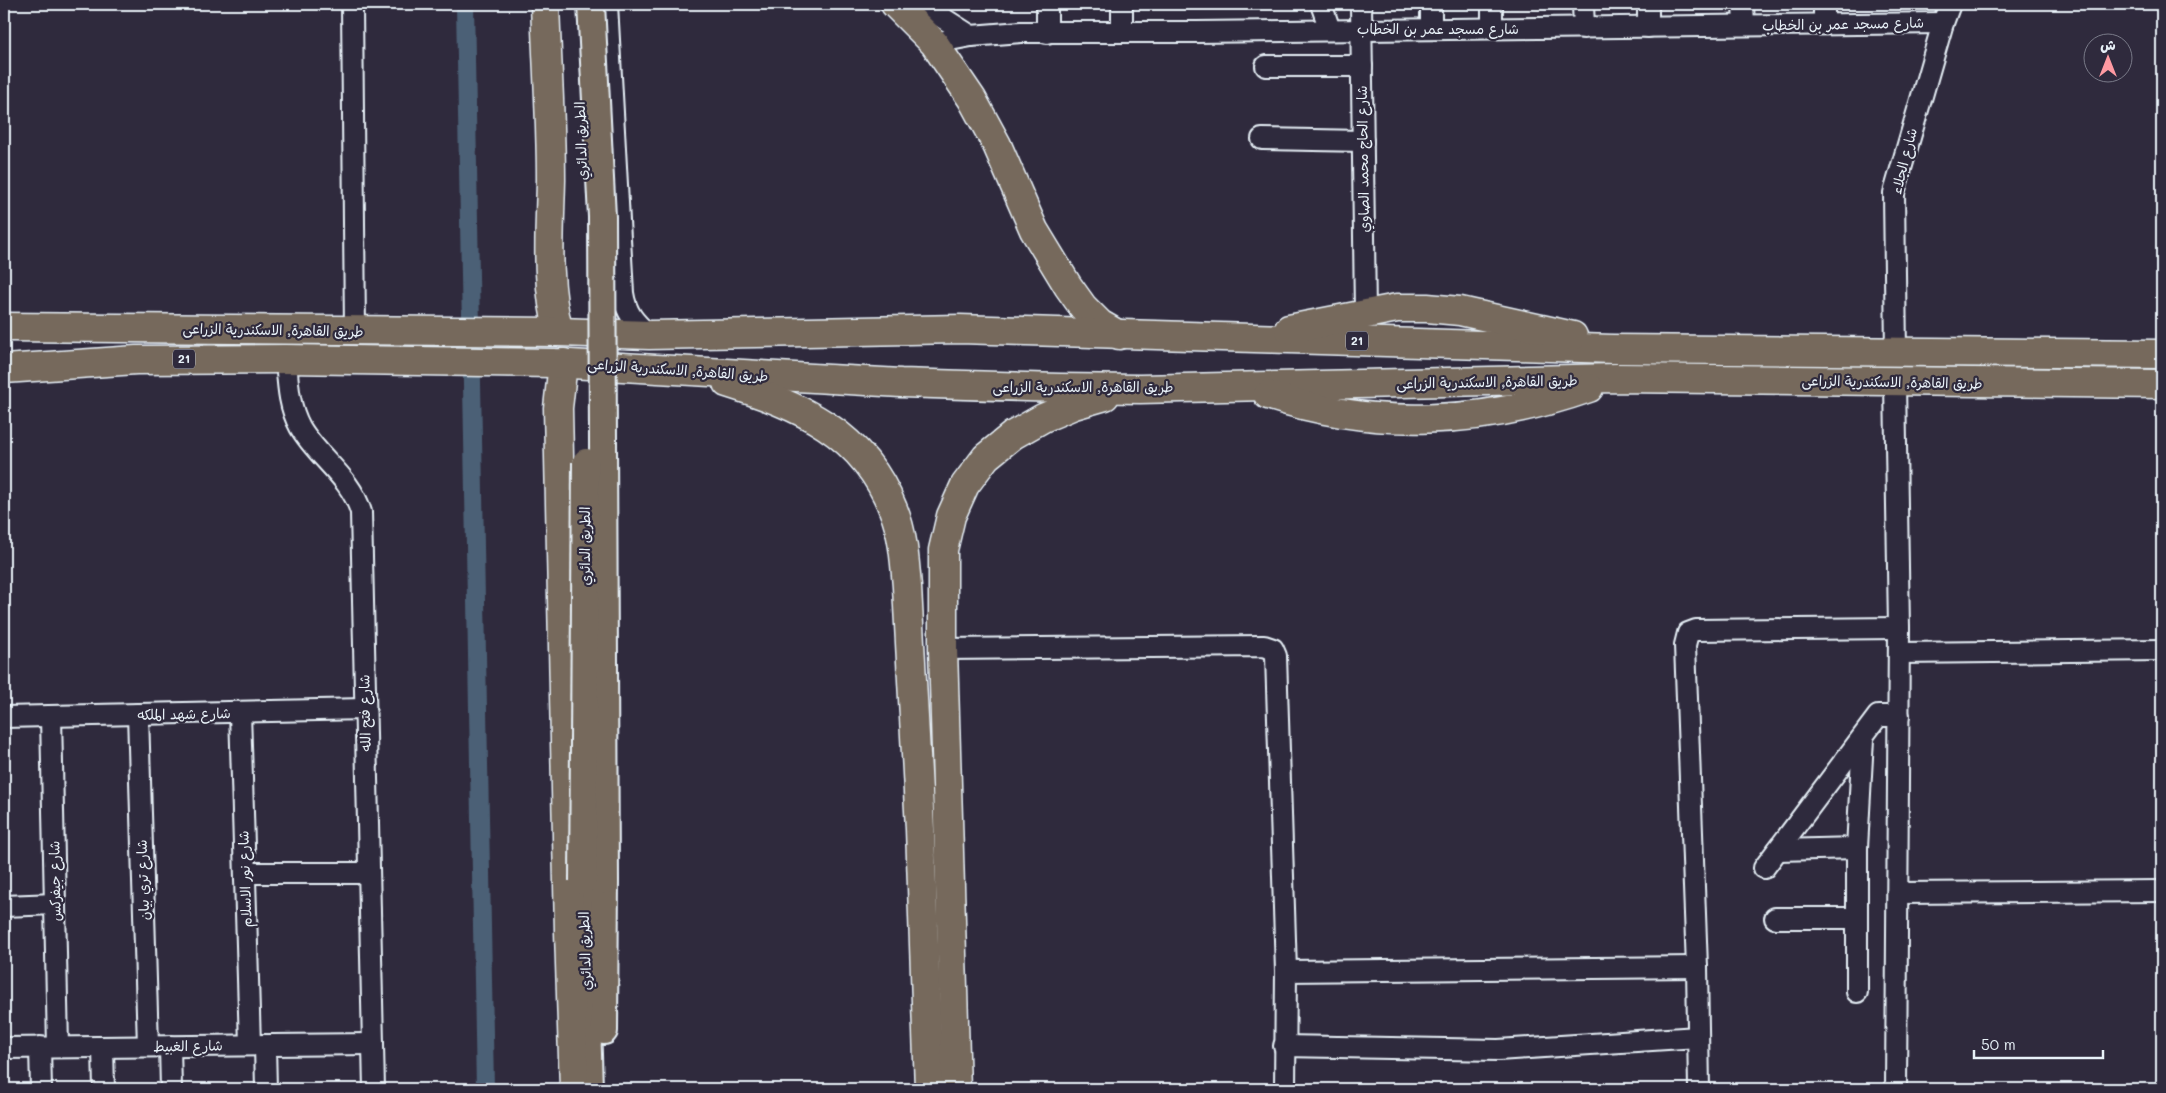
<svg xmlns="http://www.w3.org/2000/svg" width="2166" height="1093" viewBox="0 0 2166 1093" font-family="Mali,'Playpen Sans Arabic',sans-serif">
	<rect width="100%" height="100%" fill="#2f2a3d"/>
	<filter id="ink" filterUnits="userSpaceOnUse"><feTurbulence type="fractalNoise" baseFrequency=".02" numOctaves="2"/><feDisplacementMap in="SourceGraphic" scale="10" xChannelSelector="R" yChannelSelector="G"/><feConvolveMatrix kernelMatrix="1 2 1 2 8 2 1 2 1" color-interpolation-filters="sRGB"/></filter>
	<g filter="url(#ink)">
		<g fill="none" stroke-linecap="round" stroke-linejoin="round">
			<polyline stroke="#4b6176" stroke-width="18" points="465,4 485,1089"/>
			<g stroke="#e8f1f8" stroke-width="24">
				<g id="minor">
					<polyline points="352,4 355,331"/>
					<path d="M607,4L623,293C626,313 634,322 649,335"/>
					<polyline points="921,4 971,36"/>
					<polyline points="1047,4 1047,33"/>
					<polyline points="1321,4 1330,30"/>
					<polyline points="1361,4 1365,313"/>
					<polyline points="1431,4 1431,29"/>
					<polyline points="1583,4 1584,28"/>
					<polyline points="1648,4 1648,27"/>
					<polyline points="1743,4 1744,25"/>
					<polyline points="1824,4 1824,24"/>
					<polyline points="1492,28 1492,4"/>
					<polyline points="1122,32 1122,4"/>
					<polyline points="934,43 971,36 1021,32 1197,32 1943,23"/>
					<polyline points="1266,66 1362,66"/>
					<polyline points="1262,139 1363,141"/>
					<polyline points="1896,353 1894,193 1943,23 1950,4"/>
					<path d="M286,359C288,382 288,405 300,427C317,457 351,477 361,512L374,1089"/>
					<polyline points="1895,382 1899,628 1896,1089"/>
					<polyline points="943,649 1264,646 1273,649 1276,656 1286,971 1285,1089"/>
					<polyline points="1899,653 2162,650"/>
					<polyline points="240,712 250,1045"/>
					<polyline points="138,714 148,1046"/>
					<polyline points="51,716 58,1047"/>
					<polyline points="4,717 365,709"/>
					<polyline points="1778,850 1857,848"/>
					<polyline points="1764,868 1878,716 1899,716"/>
					<polyline points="245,873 369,873"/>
					<polyline points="1898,893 2162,891"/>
					<polyline points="4,906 55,904"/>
					<polyline points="1775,918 1857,918"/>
					<polyline points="1286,971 1697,967"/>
					<polyline points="1857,992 1857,848 1863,739"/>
					<polyline points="265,1045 266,1089"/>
					<polyline points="170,1046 171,1089"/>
					<polyline points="1284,1046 1498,1050 1698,1037"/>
					<polyline points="40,1047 41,1089"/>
					<polyline points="103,1047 104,1089"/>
					<polyline points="4,1048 373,1044"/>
					<polyline points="1699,1089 1697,967 1685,645 1688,633 1696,630 1899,628"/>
				</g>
			</g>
			<g stroke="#e8f1f8" stroke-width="30">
				<g id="major">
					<polyline points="583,881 589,1089"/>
					<polyline points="604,1031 605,881"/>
				</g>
			</g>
			<g stroke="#e8f1f8" stroke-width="31">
				<g id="highway">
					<path d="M545,4C547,62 551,121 551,180C550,231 545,282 559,332"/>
					<polyline points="895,4 934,43 972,99 997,145 1034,230 1068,286 1083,307 1100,324 1119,335"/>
					<polyline points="4,327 559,332 649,335 960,329 1613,349 2162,354"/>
					<polyline points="1289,329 1397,308 1427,308 1460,311 1573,336"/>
					<polyline points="563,363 558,408 569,932 574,1089"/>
					<polyline points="4,369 136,360 286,359 553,363 901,383 1060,388 1140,389 1616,378 2162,384"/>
					<path d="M727,383C800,406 863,432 893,509C903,533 905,561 907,587L920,829L929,1089"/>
					<path d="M1268,395C1374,430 1484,425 1589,388"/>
					<polyline points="956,1089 943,649 943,550 951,516 965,485 986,457 1013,435 1043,418 1074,405 1105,396"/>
				</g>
			</g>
			<use href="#minor" stroke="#2f2a3d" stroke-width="20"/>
			<use href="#major" stroke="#76695c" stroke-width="26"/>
			<use href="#highway" stroke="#76695c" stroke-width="28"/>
			<g stroke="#e8f1f8" stroke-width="30" stroke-linecap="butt">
				<g id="major-bridge">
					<polyline points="591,4 602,217 605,881"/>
					<polyline points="583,881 586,462"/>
				</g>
			</g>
			<use href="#major-bridge" stroke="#76695c" stroke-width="26"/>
		</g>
	</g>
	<g text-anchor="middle" stroke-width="4.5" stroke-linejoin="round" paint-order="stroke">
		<g fill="#2f2a3d" stroke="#b0b5c0" stroke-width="1">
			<rect x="1346" y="331.5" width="22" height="19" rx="4"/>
			<rect x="173" y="349.5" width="22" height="19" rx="4"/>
		</g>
		<g font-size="12" font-weight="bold" fill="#e8f1f8">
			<text x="1357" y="345">21</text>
			<text x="184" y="363">21</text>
		</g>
		<g font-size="14" fill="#e8f1f8" stroke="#2f2a3d">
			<text transform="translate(1843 24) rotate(-1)" y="5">شارع مسجد عمر بن الخطاب</text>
			<text x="1438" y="34">شارع مسجد عمر بن الخطاب</text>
			<text transform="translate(581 141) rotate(-92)" y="5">الطريق الدائري</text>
			<text transform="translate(1363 159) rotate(-91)" y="5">شارع الحاج محمد الصاوي</text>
			<text transform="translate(1904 161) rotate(-76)" y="5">شارع الجلاء</text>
			<text transform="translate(273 330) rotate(1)" y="5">طريق القاهرة, الاسكندرية الزراعى</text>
			<text transform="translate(678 370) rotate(4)" y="5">طريق القاهرة, الاسكندرية الزراعى</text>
			<text transform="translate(1487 382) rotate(-1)" y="5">طريق القاهرة, الاسكندرية الزراعى</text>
			<text transform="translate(1892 382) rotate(1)" y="5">طريق القاهرة, الاسكندرية الزراعى</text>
			<text x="1083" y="392">طريق القاهرة, الاسكندرية الزراعى</text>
			<text transform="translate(585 546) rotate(-90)" y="5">الطريق الدائري</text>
			<text transform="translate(365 713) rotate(-91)" y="5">شارع فتح الله</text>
			<text transform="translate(184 714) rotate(-1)" y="5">شارع شهد الملكه</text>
			<text transform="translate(245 879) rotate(-92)" y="5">شارع نور الاسلام</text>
			<text transform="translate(143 880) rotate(-92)" y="5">شارع تري بيان</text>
			<text transform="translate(55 881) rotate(-91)" y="5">شارع جيفركس</text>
			<text transform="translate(585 951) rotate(-92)" y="5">الطريق الدائري</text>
			<text transform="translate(188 1046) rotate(-1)" y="5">شارع الغبيط</text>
		</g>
	</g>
	<rect width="2166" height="1093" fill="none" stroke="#2f2a3d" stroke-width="20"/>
	<rect x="10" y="10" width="2146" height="1073" fill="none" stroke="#e8f1f8" stroke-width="2" filter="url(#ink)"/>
	<g transform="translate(2108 58)"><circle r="24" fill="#2f2a3d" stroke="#797a88"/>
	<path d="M0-4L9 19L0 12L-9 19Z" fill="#ff9aa2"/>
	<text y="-8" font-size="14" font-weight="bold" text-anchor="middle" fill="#e8f1f8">ش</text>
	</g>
	<path d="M1974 1050v8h129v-8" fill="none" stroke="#e8f1f8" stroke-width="2.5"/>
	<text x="1981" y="1050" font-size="15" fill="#e8f1f8" stroke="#2f2a3d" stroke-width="4" paint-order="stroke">50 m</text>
</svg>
